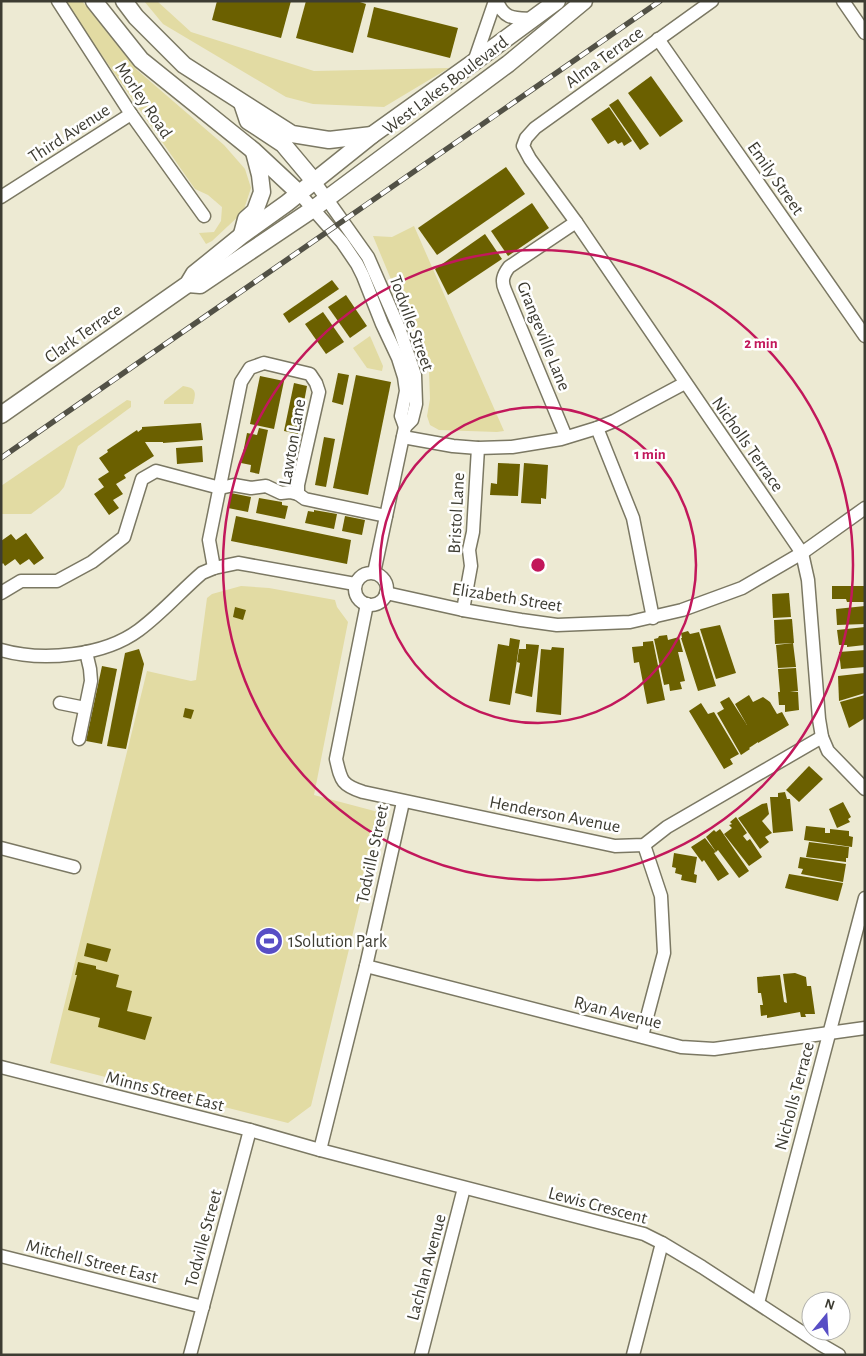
<svg xmlns="http://www.w3.org/2000/svg" width="866" height="1356" viewBox="0 0 866 1356" font-family="'Alegreya Sans',sans-serif">
	<rect width="100%" height="100%" fill="#edead3"/>
	<g fill="#e2dba3">
		<polygon points="64,1 82,1 137,70 224,145 245,169 251,188 243,212 212,241 206,244 199,233 214,232 221,221 222,207 208,195 195,189"/>
		<polygon points="144,1 157,1 191,32 314,71 449,68 384,107 313,104 286,97 163,24"/>
		<polygon points="414,226 504,431 497,432 439,430 430,425 427,416 430,399 429,371 373,236 392,237"/>
		<polygon points="370,336 383,366 382,371 367,368 353,348"/>
		<path d="M183,386C197,388 196,393 193,404H164V401Z"/>
		<polygon points="127,400 131,401 131,407 78,446 64,487 59,493 31,514 1,514 1,486"/>
		<polygon points="241,586 269,588 335,600 337,607 348,622 314,795 382,813 311,1106 288,1123 50,1063 147,671 191,681 196,680 207,598 212,594"/>
	</g>
	<g fill="#6b6000">
		<polygon points="217,1 291,1 281,38 212,20"/>
		<polygon points="306,1 357,1 366,4 353,53 296,38"/>
		<polygon points="374,7 458,28 450,58 367,37"/>
		<polygon points="651,76 683,121 660,137 628,93"/>
		<polygon points="618,99 649,144 640,150 609,105"/>
		<polygon points="609,107 632,141 624,146 622,142 618,144 615,140 608,144 591,119"/>
		<polygon points="506,167 525,194 437,255 418,228"/>
		<polygon points="532,203 549,228 508,256 491,231"/>
		<polygon points="485,234 502,259 448,295 435,269"/>
		<polygon points="332,280 339,289 289,323 283,314"/>
		<polygon points="346,295 367,326 350,338 328,307"/>
		<polygon points="323,312 344,342 326,354 305,324"/>
		<polygon points="338,373 349,375 343,405 332,402"/>
		<polygon points="356,375 391,382 368,495 333,488"/>
		<polygon points="260,376 284,381 274,429 250,424"/>
		<polygon points="294,383 307,386 298,434 284,431"/>
		<polygon points="201,423 203,440 163,443 163,442 145,442 154,456 124,475 126,478 116,484 123,494 113,500 119,508 109,515 94,494 104,487 98,479 109,472 99,458 108,452 107,450 137,430 138,432 142,429 142,427"/>
		<polygon points="259,428 268,430 259,474 250,472 251,465 241,463 247,433 257,435"/>
		<polygon points="324,437 335,439 326,487 315,485"/>
		<polygon points="202,446 203,462 177,464 176,448"/>
		<polygon points="498,463 520,464 518,496 490,495 491,483 497,484"/>
		<polygon points="524,463 548,465 546,499 541,498 541,504 521,503"/>
		<polygon points="231,493 251,497 248,512 228,508"/>
		<polygon points="259,498 282,502 282,505 288,506 285,519 256,513"/>
		<polygon points="314,510 337,514 334,529 305,523 308,511 314,512"/>
		<polygon points="236,516 351,540 347,564 231,541"/>
		<polygon points="345,516 365,520 362,535 342,531"/>
		<polygon points="26,533 44,558 34,565 29,559 20,565 15,559 5,566 3,563 1,565 1,541 11,534 16,540"/>
		<polygon points="832,586 865,586 865,602 847,602 846,599 832,599"/>
		<polygon points="789,593 791,617 773,618 772,594"/>
		<polygon points="865,606 865,624 837,625 836,609"/>
		<polygon points="235,607 246,610 243,620 233,617"/>
		<polygon points="792,619 794,643 775,644 774,620"/>
		<polygon points="720,625 736,673 716,679 700,629"/>
		<polygon points="865,627 865,645 847,647 847,645 839,645 837,630"/>
		<polygon points="688,631 690,634 699,632 716,686 698,691 681,638 682,638 681,633"/>
		<polygon points="667,635 668,640 679,637 683,652 678,652 685,681 680,682 682,689 670,691 669,684 664,685 654,639 658,638 659,636"/>
		<polygon points="510,638 520,640 510,705 489,701 498,644 509,646"/>
		<polygon points="653,641 665,700 647,704 639,662 634,663 632,647 643,646 643,642"/>
		<polygon points="793,643 796,667 778,668 776,645"/>
		<polygon points="526,644 539,645 532,697 515,693 520,663 517,662 519,649 526,649"/>
		<polygon points="552,647 564,648 561,715 536,712 541,649 551,650"/>
		<polygon points="139,649 144,664 126,749 107,746 125,653"/>
		<polygon points="865,650 865,667 841,669 839,652"/>
		<polygon points="102,666 117,669 102,744 86,741"/>
		<polygon points="796,668 798,691 790,692 798,692 799,710 785,712 785,705 779,705 778,692 780,692 778,669"/>
		<polygon points="865,673 865,693 839,701 838,676"/>
		<polygon points="749,695 753,702 763,697 770,702 777,714 782,712 789,725 758,743 758,742 749,748 750,749 741,755 717,713 724,709 720,702 729,697 747,725 735,704"/>
		<polygon points="865,695 865,718 849,728 840,702"/>
		<polygon points="701,703 708,714 714,712 739,754 730,759 733,764 724,769 689,711"/>
		<polygon points="185,708 194,710 191,719 183,717"/>
		<polygon points="809,766 823,779 799,802 786,790"/>
		<polygon points="785,792 787,799 790,799 793,831 773,833 770,797 778,797 778,793"/>
		<polygon points="843,802 851,817 848,819 850,822 837,828 829,809"/>
		<polygon points="767,803 769,814 762,821 772,833 765,837 769,842 760,849 738,818 762,804"/>
		<polygon points="736,817 747,833 743,836 747,841 750,839 762,857 749,866 724,834 732,828 729,825 732,824 730,822"/>
		<polygon points="806,826 825,828 825,833 830,833 830,829 849,831 849,836 853,837 852,847 804,840"/>
		<polygon points="720,829 749,871 739,878 718,850 716,852 706,837 714,830 716,832"/>
		<polygon points="705,838 716,852 714,853 729,874 718,881 704,860 702,862 691,847"/>
		<polygon points="809,842 849,847 848,858 846,858 846,862 806,857"/>
		<polygon points="674,853 697,857 694,874 697,875 696,883 681,880 682,875 675,873 676,868 672,867"/>
		<polygon points="800,857 846,864 843,882 801,874 803,869 798,868"/>
		<polygon points="789,874 843,883 838,901 785,888"/>
		<polygon points="87,943 111,949 107,962 84,956"/>
		<polygon points="78,962 96,966 96,969 119,975 116,987 132,991 127,1011 152,1017 145,1040 98,1027 100,1018 68,1010 77,975 75,975"/>
		<polygon points="795,973 806,977 807,986 811,986 815,1014 805,1014 806,1017 801,1017 800,1012 767,1018 767,1015 761,1016 760,1005 763,1005 761,993 758,993 757,977 780,975 784,1002 787,1003 783,974"/>
	</g>
	<g fill="none" stroke-linecap="round" stroke-linejoin="round">
		<g stroke="#7b7863" stroke-width="15">
			<g id="minor">
				<polyline points="58,1 131,114 204,216"/>
				<path d="M497,1C504,20 515,18 533,19"/>
				<polyline points="712,1 535,128 526,138 523,146 530,159 576,222 802,553 808,580 819,719 822,737 828,751 865,789"/>
				<polyline points="843,1 865,33"/>
				<polyline points="658,39 865,336"/>
				<polyline points="474,62 495,1"/>
				<polyline points="314,181 368,257 399,328 415,375 416,404 412,420 405,427 374,573"/>
				<polyline points="299,193 342,242 357,264 363,276 382,324 398,358 404,377 406,391 401,416 405,427"/>
				<polyline points="1,197 131,114"/>
				<polyline points="597,428 633,518 653,618"/>
				<polyline points="403,437 453,446 478,448 512,447 561,439 597,428 614,421 685,383"/>
				<path d="M566,437L505,290C501,281 503,275 509,267L576,222"/>
				<polyline points="214,568 209,540 241,382 250,368 264,363 310,374 316,383 319,392 298,485 298,494 305,499 386,516"/>
				<circle cx="371" cy="589" r="16"/>
				<polyline points="1,593 21,581 57,581 92,562 124,537 142,479 156,471 220,488 234,485 251,488 266,486 281,493 290,492 298,494"/>
				<polyline points="386,593 463,610 521,620 557,625 630,622 682,610 742,588 802,553 865,508"/>
				<path d="M367,604L336,759C341,780 341,785 363,792L615,846L644,845L667,827L822,737"/>
				<polyline points="463,610 471,566 469,550 473,532 478,448"/>
				<path d="M1,650C43,662 104,656 139,630C162,613 181,591 202,573L214,568L238,563L355,584"/>
				<polyline points="60,703 85,708"/>
				<polyline points="79,739 91,681 90,669 86,652"/>
				<polyline points="1,848 74,867"/>
				<polyline points="366,966 681,1047 714,1049 865,1028"/>
				<polyline points="642,1036 664,953 661,896 644,845"/>
				<polyline points="1,1067 250,1130 320,1150 644,1234 662,1243 702,1267 820,1344 839,1355"/>
				<polyline points="320,1150 366,966 403,802"/>
				<polyline points="1,1256 203,1307"/>
				<polyline points="758,1303 865,898"/>
				<polyline points="190,1355 250,1130"/>
				<polyline points="421,1355 464,1188"/>
				<polyline points="633,1355 662,1243"/>
			</g>
		</g>
		<g stroke="#7b7863" stroke-width="19">
			<g id="major">
				<polyline points="94,1 141,60 254,151 299,193"/>
				<polyline points="124,1 136,17 184,65 292,134 329,140 372,135"/>
				<polyline points="242,103 248,121 283,144 314,181"/>
				<polyline points="242,234 246,219 255,211 262,192 260,175 254,152"/>
				<polyline points="188,284 200,285 313,209 407,139 508,64 584,1"/>
				<polyline points="1,415 188,284 194,274 241,236 287,203 372,135 474,62 557,1"/>
			</g>
		</g>
		<use href="#minor" stroke="#fff" stroke-width="12"/>
		<use href="#major" stroke="#fff" stroke-width="16"/>
		<g stroke="#525146" stroke-width="5.5">
			<polyline id="rail" points="1,458 660,1"/>
		</g>
		<use href="#rail" stroke="#fff" stroke-width="4" stroke-dasharray="11" stroke-linecap="butt"/>
	</g>
	<g fill="none" stroke="#c2185b" stroke-width="2.5">
		<circle cx="538" cy="565" r="158"/>
		<circle cx="538" cy="565" r="315"/>
	</g>
	<defs>
		<g id="stadium-disc" transform="scale(1.4375)"><circle r="9.5" fill="#584ec5" stroke="#fff"/><path d="M0-5a6.5 5 0 1 0 0 10a6.5 5 0 1 0 0-10ZM-3.5-1.8h7v3.6h-7Z" fill="#fff"/></g>
	</defs>
	<g fill-rule="evenodd">
		<use href="#stadium-disc" x="269" y="941"/>
	</g>
	<g text-anchor="middle" stroke-width="5" stroke-linejoin="round" paint-order="stroke">
		<g font-size="18" fill="#3d3c32" stroke="#fff">
			<text transform="translate(604 57) rotate(-36)" y="6">Alma Terrace</text>
			<text transform="translate(445 85) rotate(-37)" y="6">West Lakes Boulevard</text>
			<text transform="translate(144 100) rotate(56)" y="6">Morley Road</text>
			<text transform="translate(69 133) rotate(-33)" y="6">Third Avenue</text>
			<text transform="translate(776 178) rotate(55)" y="6">Emily Street</text>
			<text transform="translate(412 323) rotate(70)" y="6">Todville Street</text>
			<text transform="translate(83 333) rotate(-35)" y="6">Clark Terrace</text>
			<text transform="translate(544 336) rotate(68)" y="6">Grangeville Lane</text>
			<text transform="translate(292 442) rotate(-80)" y="6">Lawton Lane</text>
			<text transform="translate(748 444) rotate(55)" y="6">Nicholls Terrace</text>
			<text transform="translate(456 513) rotate(-87)" y="6">Bristol Lane</text>
			<text transform="translate(507 597) rotate(9)" y="6">Elizabeth Street</text>
			<text transform="translate(555 814) rotate(11)" y="6">Henderson Avenue</text>
			<text transform="translate(372 854) rotate(-78)" y="6">Todville Street</text>
			<text transform="translate(618 1012) rotate(14)" y="6">Ryan Avenue</text>
			<text transform="translate(165 1091) rotate(14)" y="6">Minns Street East</text>
			<text transform="translate(794 1096) rotate(-75)" y="6">Nicholls Terrace</text>
			<text transform="translate(598 1205) rotate(15)" y="6">Lewis Crescent</text>
			<text transform="translate(203 1238) rotate(-75)" y="6">Todville Street</text>
			<text transform="translate(92 1261) rotate(14)" y="6">Mitchell Street East</text>
			<text transform="translate(426 1267) rotate(-75)" y="6">Lachlan Avenue</text>
		</g>
		<g font-size="18" fill="#3d3c32" stroke="#fff" text-anchor="start">
			<text x="288" y="947">1Solution Park</text>
		</g>
	</g>
	<circle cx="538" cy="565" r="8" fill="#c2185b" stroke="#fff" stroke-width="2.5"/>
	<g font-size="15" text-anchor="middle" font-weight="bold" fill="#c2185b" stroke="#fff" stroke-width="5" stroke-linejoin="round" paint-order="stroke">
		<text x="761" y="348">2 min</text>
		<text x="650" y="459">1 min</text>
	</g>
	<rect width="866" height="1356" fill="none" stroke="#3d3c32" stroke-width="5"/>
	<g transform="translate(826 1316) rotate(18)"><circle r="24" fill="#ffffff" stroke="#b1b1ad"/>
	<path d="M0-4L9 19L0 12L-9 19Z" fill="#584ec5"/>
	<text y="-8" font-size="14" font-weight="bold" text-anchor="middle" fill="#3d3c32">N</text>
	</g>
</svg>
